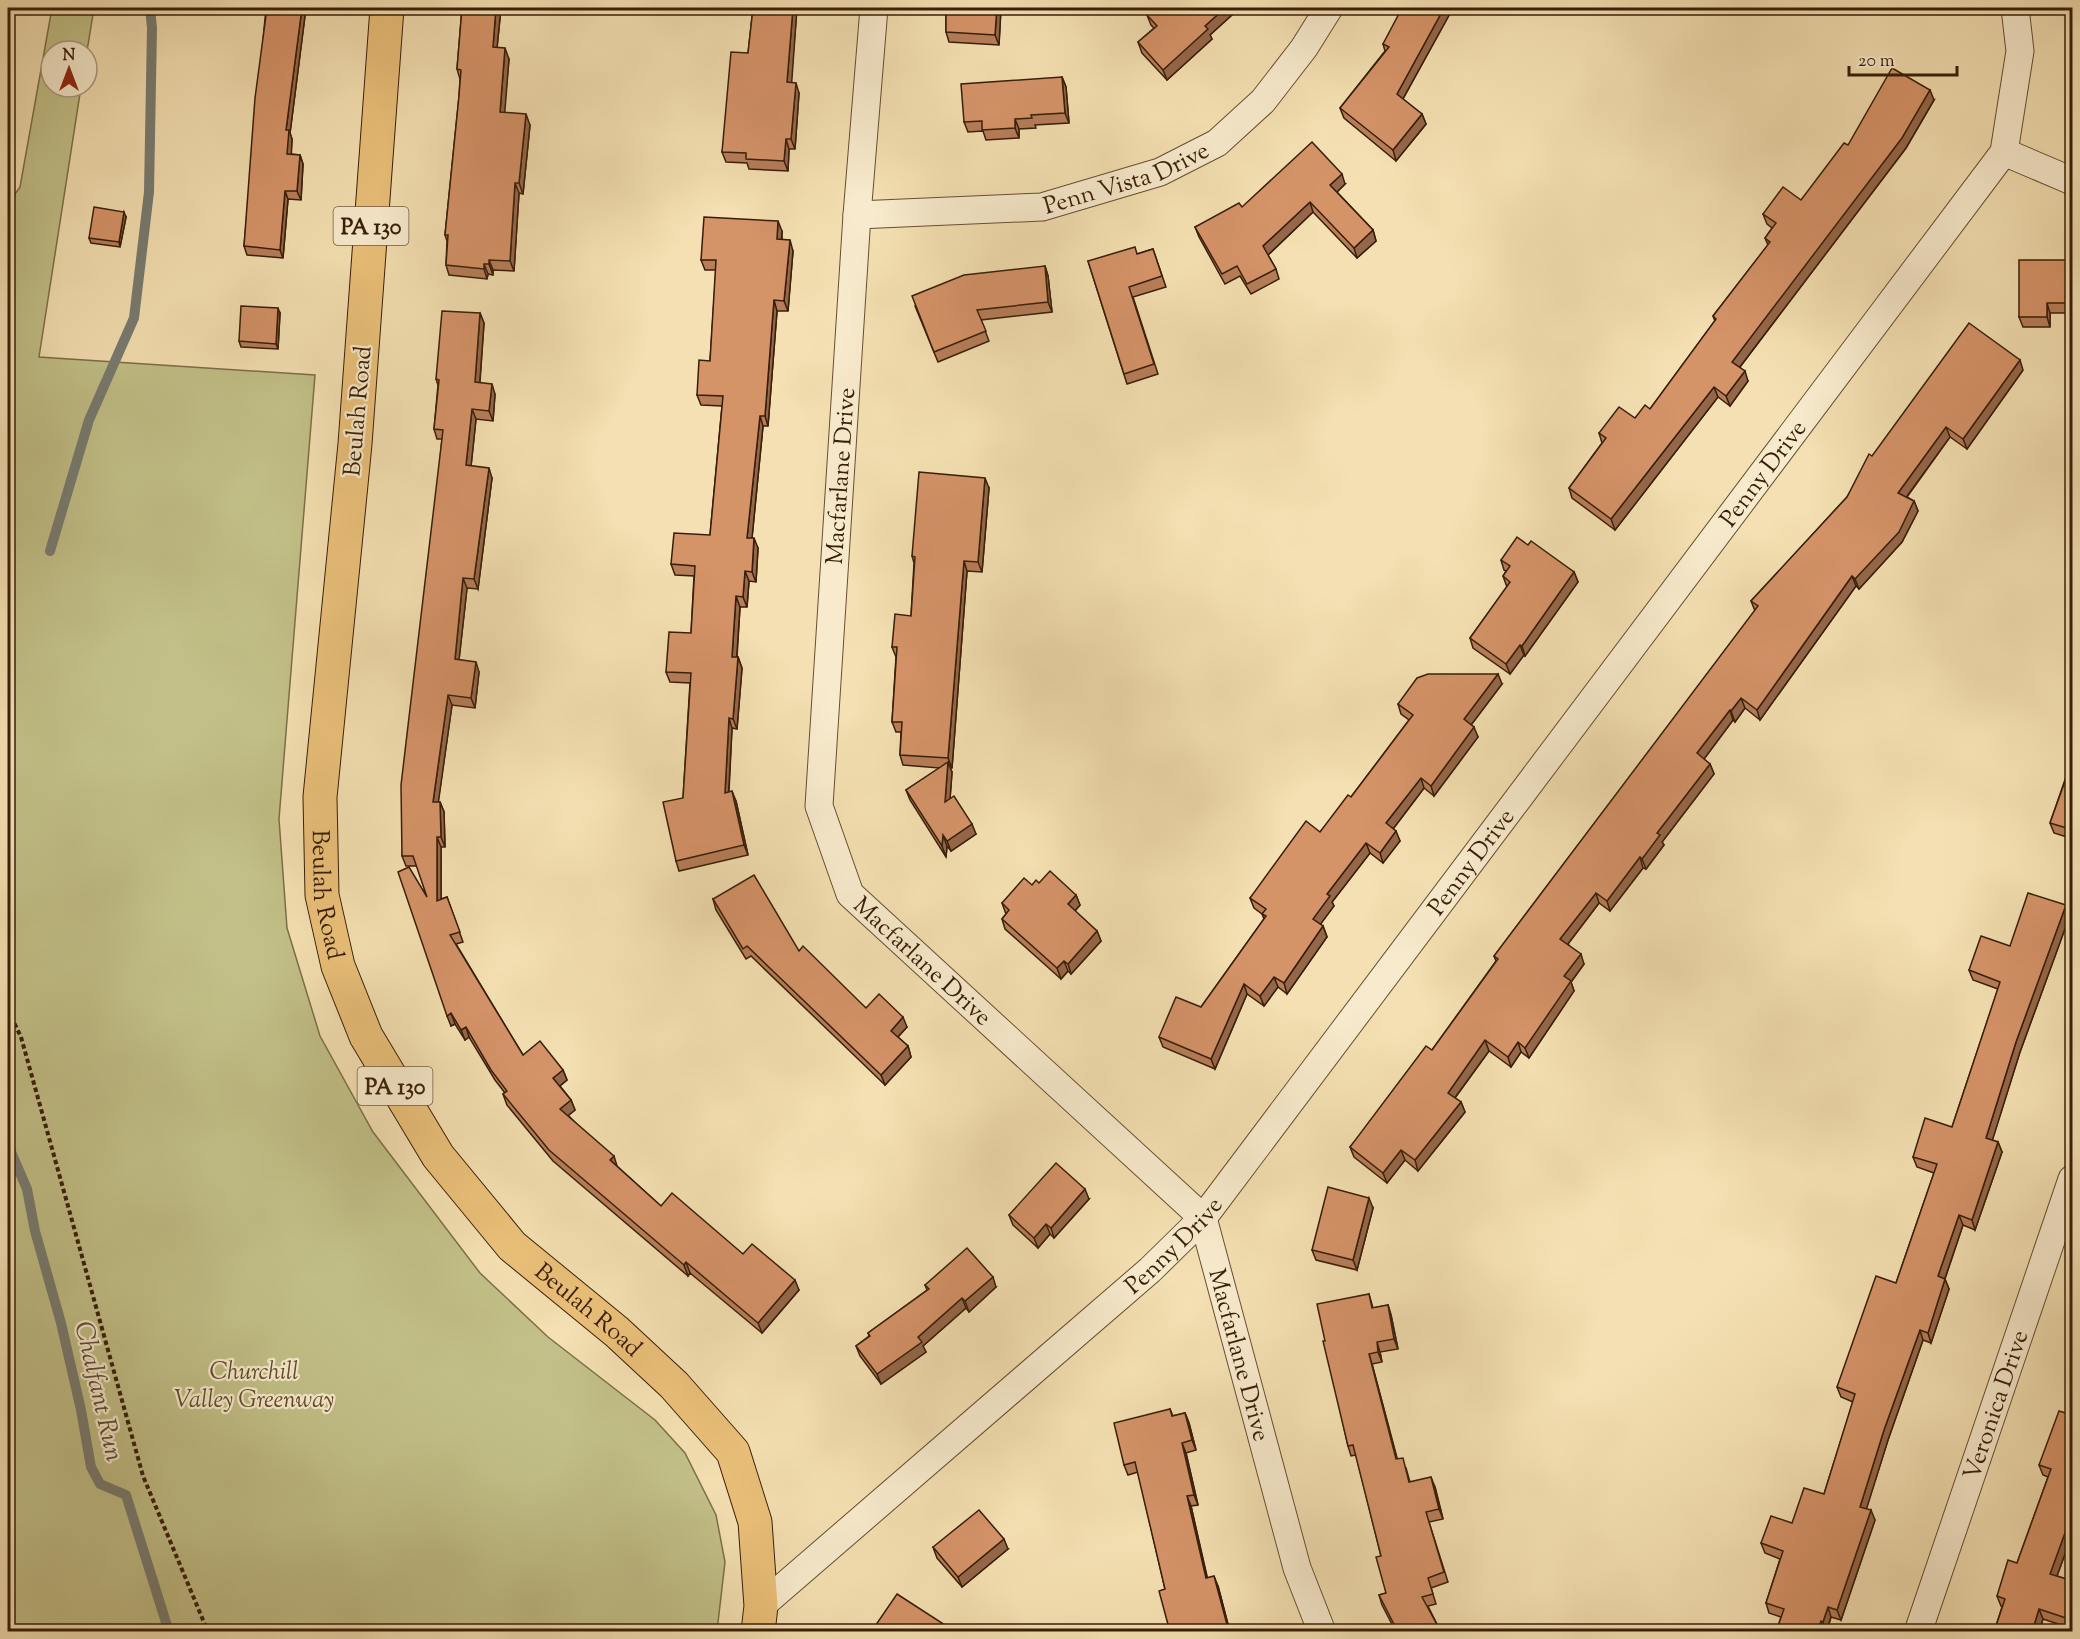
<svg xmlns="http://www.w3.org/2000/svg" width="2080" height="1639" viewBox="0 0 2080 1639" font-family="'Sorts Mill Goudy',serif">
	<rect width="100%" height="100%" fill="#f4e0b2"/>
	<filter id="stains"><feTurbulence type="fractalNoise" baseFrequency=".00333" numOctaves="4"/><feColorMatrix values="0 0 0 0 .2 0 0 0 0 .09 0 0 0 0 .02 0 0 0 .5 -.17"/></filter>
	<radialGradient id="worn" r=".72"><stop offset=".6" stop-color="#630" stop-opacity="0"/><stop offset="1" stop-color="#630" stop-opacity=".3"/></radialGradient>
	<polygon fill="#c2c088" stroke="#7d6f48" stroke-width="1.5" points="52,8 94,8 87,51 51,51 51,87 81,87 39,357 315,375 279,819 287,928 320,1036 373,1132 480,1273 548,1337 655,1420 685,1453 716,1515 725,1562 717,1631 8,1631 8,204 20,187"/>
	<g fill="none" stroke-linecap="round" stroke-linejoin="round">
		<g stroke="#787c72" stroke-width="10">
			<polyline points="50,551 89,420 134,318 149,192 152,28 150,8"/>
			<polyline points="8,1145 27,1189 35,1231 61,1323 81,1410 91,1467 100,1484 126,1495 169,1632"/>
		</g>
		<g stroke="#674e32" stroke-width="29">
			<g id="minor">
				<path id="s1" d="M874,8L857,215L819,806L850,894L1203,1218L1297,1568L1322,1632"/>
				<polyline points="2004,152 2072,181"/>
				<path id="s2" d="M857,215L1042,207L1160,172L1217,143L1263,101L1304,48L1329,8"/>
				<path id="s3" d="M761,1606L1150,1270L1203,1218L2004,152L2020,51L2015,8"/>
				<path id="s4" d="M1918,1632L2072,1179"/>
			</g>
		</g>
		<g stroke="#381e08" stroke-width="35">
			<g id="primary">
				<path id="s5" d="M387,8L355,444L320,797L322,895L338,966L366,1036L438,1156L512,1246L617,1332L674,1385L733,1452L755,1522L761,1606L758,1632"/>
			</g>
		</g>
		<polyline stroke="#381e08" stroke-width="4" stroke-dasharray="4.5 3" stroke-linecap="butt" points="8,1010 21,1037 143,1476 208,1632"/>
		<use href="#minor" stroke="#f8ebcd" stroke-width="27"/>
		<use href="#primary" stroke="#eac079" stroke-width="33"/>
	</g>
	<g fill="#b77e59" stroke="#381e08" stroke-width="1.5">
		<polygon points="252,8 306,8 290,133 292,139 291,154 300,155 303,164 301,200 288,199 283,258 247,255 244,246 266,8"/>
		<polygon points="462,8 501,8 497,48 509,59 504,112 530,125 523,194 519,193 514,271 493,270 493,275 488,274 487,279 449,275 446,265 447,241 445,235 459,96 460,79 457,69"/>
		<polygon points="753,8 797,8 791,82 799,93 795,149 789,149 788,171 749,169 747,163 726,162 722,152 748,53"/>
		<polygon points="946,8 1001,8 999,45 949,42 946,32"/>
		<polygon points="1453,8 1403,99 1422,114 1426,124 1396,161 1344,118 1340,108 1385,51 1383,44 1415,14"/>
		<polygon points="1898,8 1919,8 1899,12"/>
		<polygon points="1233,14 1210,35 1212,39 1167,80 1142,53 1138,42 1154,28 1151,25 1147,15"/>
		<polygon points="1062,77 1066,87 1069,123 1035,125 1036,128 1019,129 1019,138 986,140 983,131 968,132 964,122"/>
		<polygon points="1934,100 1906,148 1740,367 1748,381 1730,406 1718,397 1615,530 1572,498 1569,488 1602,443 1599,433 1635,418 1650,409 1715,321 1713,316 1768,245 1765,238 1772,228 1767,224 1763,214 1801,200 1848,145"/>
		<polygon points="1345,184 1337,192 1373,230 1376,241 1357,258 1313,212 1268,255 1276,269 1279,279 1251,294 1240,276 1225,284 1199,237 1195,227 1242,207"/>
		<polygon points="126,217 120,247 91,243 89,238"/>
		<polygon points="782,231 782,240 793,251 788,311 777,311 768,426 763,426 752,538 758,548 756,582 749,581 747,607 740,607 737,657 738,657 742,668 737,729 732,728 729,792 736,801 748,855 679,871 676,861 683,798 690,683 670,682 666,672 691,633 694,576 675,575 671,564 710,535 722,406 701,405 697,395 710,361 716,270 705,270 701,260"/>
		<polygon points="1153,249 1166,287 1133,297 1158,374 1127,384 1088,261 1137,254"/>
		<polygon points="2070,260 2073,268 2073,313 2050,313 2050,327 2023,327 2019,317"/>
		<polygon points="1045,266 1048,276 1052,312 981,320 989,341 938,362 915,306"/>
		<polygon points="280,313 278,349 241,347 239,341"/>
		<polygon points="480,313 484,323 480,382 495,394 493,421 476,419 471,466 492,478 478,589 467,588 459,660 479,672 475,708 452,705 438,802 440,802 444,812 445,847 441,847 441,899 447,897 463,942 456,944 523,1055 563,1070 567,1080 560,1086 571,1100 575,1110 568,1115 617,1166 661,1206 743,1254 799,1290 762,1333 690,1273 688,1276 553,1161 507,1105 503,1094 505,1093 495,1080 469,1037 465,1040 455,1024 451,1026 427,897 417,866 406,866 402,856 442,439 437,439 434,429 438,385 436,379"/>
		<polygon points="2023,370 1967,449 1950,437 1907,497 1914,501 1918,511 1902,542 1859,589 1856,586 1760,720 1745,708 1735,722 1733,720 1704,759 1710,764 1714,774 1662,842 1664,845 1646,869 1643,868 1610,911 1599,903 1568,944 1584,964 1571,982 1574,991 1529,1058 1521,1052 1511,1067 1489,1051 1455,1098 1461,1102 1465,1112 1418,1171 1405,1160 1387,1183 1354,1157 1350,1147 1432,1050 1496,961 1494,956 1755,611 1751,601 1847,497 1872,456"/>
		<polygon points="989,488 982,572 967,571 952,768 950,768 952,772 950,799 976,834 951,851 947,846 946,857 910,800 906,790 940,768 903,765 900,755 901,732 896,732 892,722 896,657 892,647 911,616 914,563 912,556"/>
		<polygon points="1528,545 1574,572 1578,582 1525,656 1524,655 1510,674 1473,648 1470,638 1507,587 1503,576 1506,571 1504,570 1501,560"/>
		<polygon points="1502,684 1471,725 1478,737 1434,796 1424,788 1393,829 1400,841 1383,863 1370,853 1332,902 1334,906 1320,924 1323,926 1327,937 1287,994 1278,987 1264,1006 1247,994 1215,1069 1163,1047 1159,1037 1201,1007 1264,919 1262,914 1254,908 1250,898 1320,832 1351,797 1409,720 1401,714 1398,704"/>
		<polygon points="2073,749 2073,839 2054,833 2050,823 2067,774 2066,768"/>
		<polygon points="1039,883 1076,895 1080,905 1075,911 1097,931 1101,941 1071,974 1068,971 1061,979 1005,929 1002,919 1006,914 1002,903 1032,885"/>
		<polygon points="713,899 799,951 866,1008 907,1027 898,1037 908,1046 911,1057 885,1085 751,956 746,959 716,910"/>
		<polygon points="2066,905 2070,915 2020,1052 1992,1140 1998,1142 2002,1152 1975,1230 1963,1225 1945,1279 1949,1289 1931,1343 1923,1340 1888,1440 1866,1509 1875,1520 1841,1620 1831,1617 1827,1632 1776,1632 1781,1617 1769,1613 1766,1603 1780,1559 1765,1553 1761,1543 1792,1523 1824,1494 1853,1402 1841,1397 1837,1387 1896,1283 1934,1173 1917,1167 1913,1157 1952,1127 1998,989 1973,980 1969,970 2010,946"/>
		<polygon points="1089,1199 1054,1238 1050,1234 1038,1248 1013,1225 1009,1215"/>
		<polygon points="1373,1208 1357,1270 1316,1260 1312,1250"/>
		<polygon points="925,1285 996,1287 969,1312 966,1308 923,1346 926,1352 881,1384 860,1356 856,1346 869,1336 868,1333 927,1290"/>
		<polygon points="1369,1294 1373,1308 1388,1305 1391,1315 1398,1349 1380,1352 1382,1362 1372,1364 1397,1459 1406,1468 1410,1482 1435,1487 1443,1519 1429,1522 1448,1582 1431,1588 1436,1604 1428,1606 1441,1632 1396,1632 1382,1605 1379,1595 1386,1593 1381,1556 1356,1455 1351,1456 1348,1446 1325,1341"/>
		<polygon points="2073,1404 2073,1532 2057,1576 2073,1581 2073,1619 2070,1628 2043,1619 2039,1632 1994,1632 2002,1607 2001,1606 1997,1596 2017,1563 2048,1477 2043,1475 2039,1465 2069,1414"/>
		<polygon points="1170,1409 1173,1416 1185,1413 1189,1423 1196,1450 1186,1453 1198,1505 1191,1506 1207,1578 1218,1586 1230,1632 1170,1632 1165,1589 1138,1472 1128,1475 1124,1465"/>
		<polygon points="933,1547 1008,1549 962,1587 937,1558"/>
	</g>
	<g fill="#956749" stroke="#381e08" stroke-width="1.5">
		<polygon points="302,8 306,8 290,133 292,139 291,162 287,154 286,130"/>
		<polygon points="496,8 501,8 496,58 493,47"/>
		<polygon points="793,8 797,8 791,92 787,82"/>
		<polygon points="997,8 1001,8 999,45 995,35"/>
		<polygon points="1225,8 1236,8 1233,14 1210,35 1212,39 1167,80 1163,70 1205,26"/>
		<polygon points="1444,8 1453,8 1400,104 1397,94"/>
		<polygon points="505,48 509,59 504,122 500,112"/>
		<polygon points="1062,77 1066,87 1069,123 1065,113"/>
		<polygon points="796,83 799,93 795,149 791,139"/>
		<polygon points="1930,90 1934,100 1906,148 1736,372 1732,362"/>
		<polygon points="526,114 530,125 523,194 519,183"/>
		<polygon points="1422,114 1426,124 1396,161 1393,150"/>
		<polygon points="1015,119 1019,129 1019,138 1015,128"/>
		<polygon points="786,139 789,149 788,171 784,161"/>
		<polygon points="300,155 303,164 301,200 297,191"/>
		<polygon points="1342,174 1345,184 1334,195 1330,185"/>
		<polygon points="515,183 519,193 514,271 510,261"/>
		<polygon points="285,191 288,199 283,258 280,250"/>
		<polygon points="1310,202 1313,212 1267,256 1263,246"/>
		<polygon points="124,212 126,217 120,247 119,242"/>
		<polygon points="778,221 782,231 781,249 777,239"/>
		<polygon points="1373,230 1376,241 1357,258 1354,248"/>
		<polygon points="790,240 793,251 788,311 784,301"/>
		<polygon points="489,260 493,270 493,275 489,264"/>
		<polygon points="2070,260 2073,268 2073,310 2070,303"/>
		<polygon points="484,264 488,274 487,279 484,269"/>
		<polygon points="1045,266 1048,276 1052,312 1048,302"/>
		<polygon points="774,300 777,311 768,426 765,416"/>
		<polygon points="2047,303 2050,313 2050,327 2047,317"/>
		<polygon points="278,308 280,313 278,349 276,344"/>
		<polygon points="480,313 484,323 479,392 475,382"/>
		<polygon points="2020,360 2023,370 1967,449 1963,439"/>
		<polygon points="1745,371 1748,381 1730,406 1726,396"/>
		<polygon points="492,384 495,394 493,421 489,411"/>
		<polygon points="1714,387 1718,397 1615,530 1611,519"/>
		<polygon points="472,409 476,419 470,476 466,465"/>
		<polygon points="760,416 763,426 751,548 747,538"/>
		<polygon points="1946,427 1950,437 1902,503 1898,493"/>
		<polygon points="489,468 492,478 478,589 474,579"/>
		<polygon points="985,478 989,488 982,572 978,562"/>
		<polygon points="1914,501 1918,511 1902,542 1859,589 1855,579"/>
		<polygon points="754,538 758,548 756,582 752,572"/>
		<polygon points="964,561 967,571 952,768 948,758"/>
		<polygon points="745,571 749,581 747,607 743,597"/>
		<polygon points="1574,572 1578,582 1525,656 1522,646"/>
		<polygon points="1852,576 1856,586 1760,720 1757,710"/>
		<polygon points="463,578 467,588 458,669 455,659"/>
		<polygon points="736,596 740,607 736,667 732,657"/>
		<polygon points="1520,645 1524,655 1510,674 1506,664"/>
		<polygon points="738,657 742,668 737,729 733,719"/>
		<polygon points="476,662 479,672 475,708 471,698"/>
		<polygon points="1498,674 1502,684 1468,729 1464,719"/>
		<polygon points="448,695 452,705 437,812 433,802"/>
		<polygon points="1741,698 1745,708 1735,722 1731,711"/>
		<polygon points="1730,710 1733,720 1701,763 1697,753"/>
		<polygon points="729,718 732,728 728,803 725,793"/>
		<polygon points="1474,727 1478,737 1434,796 1431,786"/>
		<polygon points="948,762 952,772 949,813 945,802"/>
		<polygon points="1710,764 1714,774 1662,842 1664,845 1646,869 1642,859 1657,833"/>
		<polygon points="1421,778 1424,788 1390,833 1386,823"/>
		<polygon points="732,791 736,801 748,855 744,845"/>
		<polygon points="440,802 444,812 445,847 441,837"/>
		<polygon points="972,824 976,834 951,851 947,841"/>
		<polygon points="1396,831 1400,841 1383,863 1380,853"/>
		<polygon points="943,835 947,846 946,857 942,846"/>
		<polygon points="437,837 441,847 441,911 437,901"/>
		<polygon points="1366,843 1370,853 1332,902 1334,906 1317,929 1313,919 1327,894"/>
		<polygon points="1640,857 1643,868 1610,911 1607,901"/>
		<polygon points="1596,893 1599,903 1564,949 1560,939"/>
		<polygon points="1076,895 1080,905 1072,914 1068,904"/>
		<polygon points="2066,905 2070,915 2020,1052 1990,1148 1986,1138 2016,1042"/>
		<polygon points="1323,926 1327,937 1287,994 1284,983"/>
		<polygon points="1097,931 1101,941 1071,974 1068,964"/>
		<polygon points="1581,954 1584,964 1571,982 1574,991 1529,1058 1525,1048 1564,976"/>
		<polygon points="1064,961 1068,971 1061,979 1057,968"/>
		<polygon points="1274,977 1278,987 1264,1006 1260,996"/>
		<polygon points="1244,984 1247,994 1215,1069 1211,1059"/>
		<polygon points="451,1013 455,1024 451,1026 447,1016"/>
		<polygon points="903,1017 907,1027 894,1041 891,1031"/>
		<polygon points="466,1027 469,1037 465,1040 461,1030"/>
		<polygon points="1485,1040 1489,1051 1451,1103 1448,1093"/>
		<polygon points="1518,1042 1521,1052 1511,1067 1508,1057"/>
		<polygon points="908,1046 911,1057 885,1085 881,1075"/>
		<polygon points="563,1070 567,1080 557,1088 553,1078"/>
		<polygon points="571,1100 575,1110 564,1119 560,1109"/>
		<polygon points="1461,1102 1465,1112 1418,1171 1415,1160"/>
		<polygon points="1998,1142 2002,1152 1975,1230 1972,1220"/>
		<polygon points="1401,1150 1405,1160 1387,1183 1383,1173"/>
		<polygon points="614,1156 617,1166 610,1160"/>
		<polygon points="1085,1189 1089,1199 1054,1238 1051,1228"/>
		<polygon points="1369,1198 1373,1208 1357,1270 1353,1260"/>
		<polygon points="1959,1215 1963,1225 1942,1287 1938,1276"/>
		<polygon points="1046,1224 1050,1234 1038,1248 1034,1238"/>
		<polygon points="686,1262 690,1273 688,1276 684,1265"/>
		<polygon points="993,1277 996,1287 969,1312 965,1301"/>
		<polygon points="1945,1279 1949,1289 1931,1343 1928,1333"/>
		<polygon points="795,1280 799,1290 762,1333 758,1323"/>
		<polygon points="962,1298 966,1308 923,1346 926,1352 881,1384 877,1374"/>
		<polygon points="1388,1305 1391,1315 1398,1349 1394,1339"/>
		<polygon points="1920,1330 1923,1340 1888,1440 1864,1517 1860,1507 1884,1430"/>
		<polygon points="1377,1342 1380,1352 1382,1362 1378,1352"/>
		<polygon points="1369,1354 1372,1364 1400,1469 1396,1459"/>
		<polygon points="1185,1413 1189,1423 1196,1450 1192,1440"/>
		<polygon points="1182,1443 1186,1453 1198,1505 1194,1495"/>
		<polygon points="1431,1477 1435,1487 1443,1519 1439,1509"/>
		<polygon points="1187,1496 1191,1506 1210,1589 1206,1578"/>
		<polygon points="1871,1510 1875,1520 1841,1620 1837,1610"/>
		<polygon points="2073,1511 2073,1532 2054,1584 2050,1574"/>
		<polygon points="1004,1539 1008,1549 962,1587 958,1577"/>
		<polygon points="1214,1576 1218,1586 1230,1632 1229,1632"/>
		<polygon points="2073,1597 2073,1619 2070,1628 2066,1618"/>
		<polygon points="1828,1607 1831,1617 1826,1632 1823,1622"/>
		<polygon points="2039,1609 2043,1619 2039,1632 2032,1632"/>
		<polygon points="1821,1621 1824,1631 1824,1632 1817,1632"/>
		<polygon points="945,1625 947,1632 941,1632"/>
	</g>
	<g fill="#d59368" stroke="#381e08" stroke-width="1.5">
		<polygon points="267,8 302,8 286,130 289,130 287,154 300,155 297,191 285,191 280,250 244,246 255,98"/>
		<polygon points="462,8 496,8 493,47 505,48 500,112 526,114 519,183 515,183 510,261 489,260 489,264 484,264 484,269 446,265 448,235 445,235 459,96 461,70 457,69"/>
		<polygon points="753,8 793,8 787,82 796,83 791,139 786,139 784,161 746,159 746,153 722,152 731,52 748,53"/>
		<polygon points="946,8 997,8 995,35 946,32"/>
		<polygon points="1155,8 1225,8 1205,26 1208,29 1163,70 1138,42 1157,26 1147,15"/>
		<polygon points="1402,8 1415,14 1421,8 1444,8 1397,94 1422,114 1393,150 1340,108 1389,47 1383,44"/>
		<polygon points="1892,68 1930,90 1902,138 1732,362 1745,371 1726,396 1714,387 1611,519 1569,488 1606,438 1599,433 1619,407 1635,418 1645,405 1650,409 1716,319 1713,316 1770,242 1765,238 1776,223 1763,214 1783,187 1801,200 1844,143 1848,145"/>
		<polygon points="1062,77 1065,113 1031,115 1032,118 1015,119 1015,128 982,130 982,121 964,122 961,84"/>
		<polygon points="1312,142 1342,174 1330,185 1373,230 1354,248 1310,202 1263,246 1276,269 1247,284 1237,266 1222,274 1195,227 1239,203 1242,207"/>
		<polygon points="94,207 124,212 119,242 89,238"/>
		<polygon points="704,217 778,221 777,239 790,240 784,301 774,300 765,416 760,416 747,538 754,538 752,572 745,571 743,597 736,596 732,657 738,657 733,719 729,718 725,793 732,791 744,845 676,861 663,802 683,798 691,673 666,672 669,632 691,633 695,566 671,564 674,533 710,535 723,396 697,395 699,360 710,361 716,260 701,260"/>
		<polygon points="1135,247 1137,254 1153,249 1162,276 1129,287 1154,364 1124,374 1088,261"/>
		<polygon points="2019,260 2070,260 2070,303 2047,303 2047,317 2019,317"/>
		<polygon points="1045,266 1048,302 977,310 986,331 934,352 912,296 964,275"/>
		<polygon points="241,306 278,308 276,344 239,341"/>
		<polygon points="442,311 480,313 475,382 492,384 489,411 472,409 466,465 489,468 474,579 463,578 455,659 476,662 471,698 448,695 433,802 440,802 441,837 437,837 437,901 447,897 460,932 450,935 523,1055 540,1041 563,1070 553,1078 571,1100 560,1109 614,1156 610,1160 661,1206 672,1193 743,1254 752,1244 795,1280 758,1323 686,1262 684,1265 549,1150 503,1094 507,1091 491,1070 466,1027 461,1030 451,1013 447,1016 398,872 409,867 427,897 413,856 402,856 401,785 443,430 434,429 439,380 436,379"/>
		<polygon points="1969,323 2020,360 1963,439 1946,427 1898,493 1914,501 1899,532 1855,579 1852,576 1757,710 1741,698 1731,711 1730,710 1697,753 1710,764 1657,833 1660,835 1642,859 1640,857 1607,901 1596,893 1560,939 1581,954 1564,976 1571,981 1525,1048 1518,1042 1508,1057 1485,1040 1448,1093 1461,1102 1415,1160 1401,1150 1383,1173 1350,1147 1426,1046 1432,1050 1498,959 1494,956 1758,606 1751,601 1847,497 1869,454 1872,456"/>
		<polygon points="919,472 985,478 978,562 964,561 948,758 900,755 902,722 892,722 897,647 892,647 895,614 911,616 915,557 912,556"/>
		<polygon points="1517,537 1528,545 1531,541 1574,572 1522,646 1520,645 1506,664 1470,638 1510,582 1503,576 1510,566 1501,560"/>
		<polygon points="1428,674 1498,674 1464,719 1474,727 1431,786 1421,778 1386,823 1396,831 1380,853 1366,843 1327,894 1330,896 1313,919 1323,926 1284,983 1274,977 1260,996 1244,984 1211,1059 1159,1037 1176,997 1201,1007 1266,916 1262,914 1266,909 1250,898 1306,821 1320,832 1348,795 1351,797 1413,715 1398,704 1417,678"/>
		<polygon points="2073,749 2073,830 2050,823 2069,770 2066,768"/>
		<polygon points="948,762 945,802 954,796 972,824 947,841 943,835 942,846 906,790"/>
		<polygon points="1050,871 1076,895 1068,904 1097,931 1068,964 1064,961 1057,968 1002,919 1009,910 1002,903 1024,878 1032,885 1036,880 1039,883"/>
		<polygon points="754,875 799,951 803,946 866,1008 879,994 903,1017 891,1031 908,1046 881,1075 747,946 743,949 713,899"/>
		<polygon points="2028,893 2066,905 2016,1042 1986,1138 1998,1142 1972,1220 1959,1215 1938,1276 1945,1279 1928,1333 1920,1330 1884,1430 1860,1507 1871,1510 1837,1610 1828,1607 1823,1622 1821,1621 1817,1632 1776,1632 1784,1609 1766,1603 1783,1551 1761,1543 1771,1516 1792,1523 1804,1488 1824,1494 1855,1394 1837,1387 1876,1276 1896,1283 1937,1164 1913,1157 1925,1118 1952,1127 2000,982 1969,970 1981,936 2010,946"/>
		<polygon points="1056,1163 1085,1189 1051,1228 1046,1224 1034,1238 1009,1215"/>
		<polygon points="1328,1187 1369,1198 1353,1260 1312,1250"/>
		<polygon points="967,1248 993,1277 965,1301 962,1298 918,1337 922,1342 877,1374 856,1346 870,1336 868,1333 929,1289 925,1285"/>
		<polygon points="1369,1294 1372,1308 1388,1305 1394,1339 1377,1342 1378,1352 1369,1354 1396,1459 1403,1458 1409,1482 1431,1477 1439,1509 1426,1512 1444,1572 1428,1578 1433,1594 1422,1597 1441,1632 1398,1632 1379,1595 1386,1593 1376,1557 1381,1556 1353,1445 1348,1446 1323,1341 1325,1341 1317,1304"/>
		<polygon points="2073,1404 2073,1511 2050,1574 2073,1581 2073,1597 2066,1618 2039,1609 2032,1632 1994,1632 2005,1599 1997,1596 2008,1560 2017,1563 2051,1469 2039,1465 2059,1411 2069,1414"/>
		<polygon points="1170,1409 1172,1416 1185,1413 1192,1440 1182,1443 1194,1495 1187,1496 1206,1578 1214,1576 1229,1632 1170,1632 1159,1591 1165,1589 1135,1462 1124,1465 1114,1423"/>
		<polygon points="979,1510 1004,1539 958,1577 933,1547"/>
		<polygon points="897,1594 945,1625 941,1632 871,1632"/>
	</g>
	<g text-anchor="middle" stroke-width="4.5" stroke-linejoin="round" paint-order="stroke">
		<g fill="#f8ebcd" stroke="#725c43" stroke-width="1.5">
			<rect x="333.5" y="207" width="75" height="38" rx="4.5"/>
			<rect x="357.5" y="1067" width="75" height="38" rx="4.5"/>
		</g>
		<g font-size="22" font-weight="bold" fill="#381e08">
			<text x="371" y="234">PA 130</text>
			<text x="395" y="1094">PA 130</text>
		</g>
		<g font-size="24" fill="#381e08" stroke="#f8ebcd">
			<text dy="8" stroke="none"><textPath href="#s2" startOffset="274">Penn Vista Drive</textPath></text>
			<text transform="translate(357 411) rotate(-85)" y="8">Beulah Road</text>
			<text dy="8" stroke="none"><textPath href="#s3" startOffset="1520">Penny Drive</textPath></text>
			<text transform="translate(840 476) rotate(-86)" y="8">Macfarlane Drive</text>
			<text dy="8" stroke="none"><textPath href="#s3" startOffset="1034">Penny Drive</textPath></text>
			<text dy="8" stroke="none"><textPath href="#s5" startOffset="890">Beulah Road</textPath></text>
			<text dy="8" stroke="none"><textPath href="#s1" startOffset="992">Macfarlane Drive</textPath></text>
			<text dy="8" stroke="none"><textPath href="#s3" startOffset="548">Penny Drive</textPath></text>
			<text dy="8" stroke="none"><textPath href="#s5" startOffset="1394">Beulah Road</textPath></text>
			<text dy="8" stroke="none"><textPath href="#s1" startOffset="1514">Macfarlane Drive</textPath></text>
			<text dy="8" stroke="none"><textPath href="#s4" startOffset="240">Veronica Drive</textPath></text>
		</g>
		<g font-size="24" font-style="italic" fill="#614f2e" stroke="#f8ebcd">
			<text x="254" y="1379">Churchill<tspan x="254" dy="28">Valley Greenway</tspan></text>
		</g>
		<g font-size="26" font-style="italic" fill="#584d3d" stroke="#f8ebcd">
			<text transform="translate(100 1391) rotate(77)" y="9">Chalfant Run</text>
		</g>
	</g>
	<rect width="2080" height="1639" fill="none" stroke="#f4e0b2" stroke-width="30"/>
	<rect x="9" y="9" width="2062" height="1621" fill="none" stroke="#381e08" stroke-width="3"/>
	<rect x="15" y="15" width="2050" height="1609" fill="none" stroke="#381e08" stroke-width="1.5"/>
	<g transform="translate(69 69)"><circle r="28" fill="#f8ebcd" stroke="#ab997e" stroke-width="1.5"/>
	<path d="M0-4.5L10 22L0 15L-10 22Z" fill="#8f2418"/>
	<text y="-9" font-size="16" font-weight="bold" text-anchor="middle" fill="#381e08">N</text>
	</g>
	<path d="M1849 66v9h108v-9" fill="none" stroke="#381e08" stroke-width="3"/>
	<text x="1858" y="66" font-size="18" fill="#381e08" stroke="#f8ebcd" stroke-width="4.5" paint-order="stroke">20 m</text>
	<rect width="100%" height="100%" filter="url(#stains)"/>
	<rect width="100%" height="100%" fill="url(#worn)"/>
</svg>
